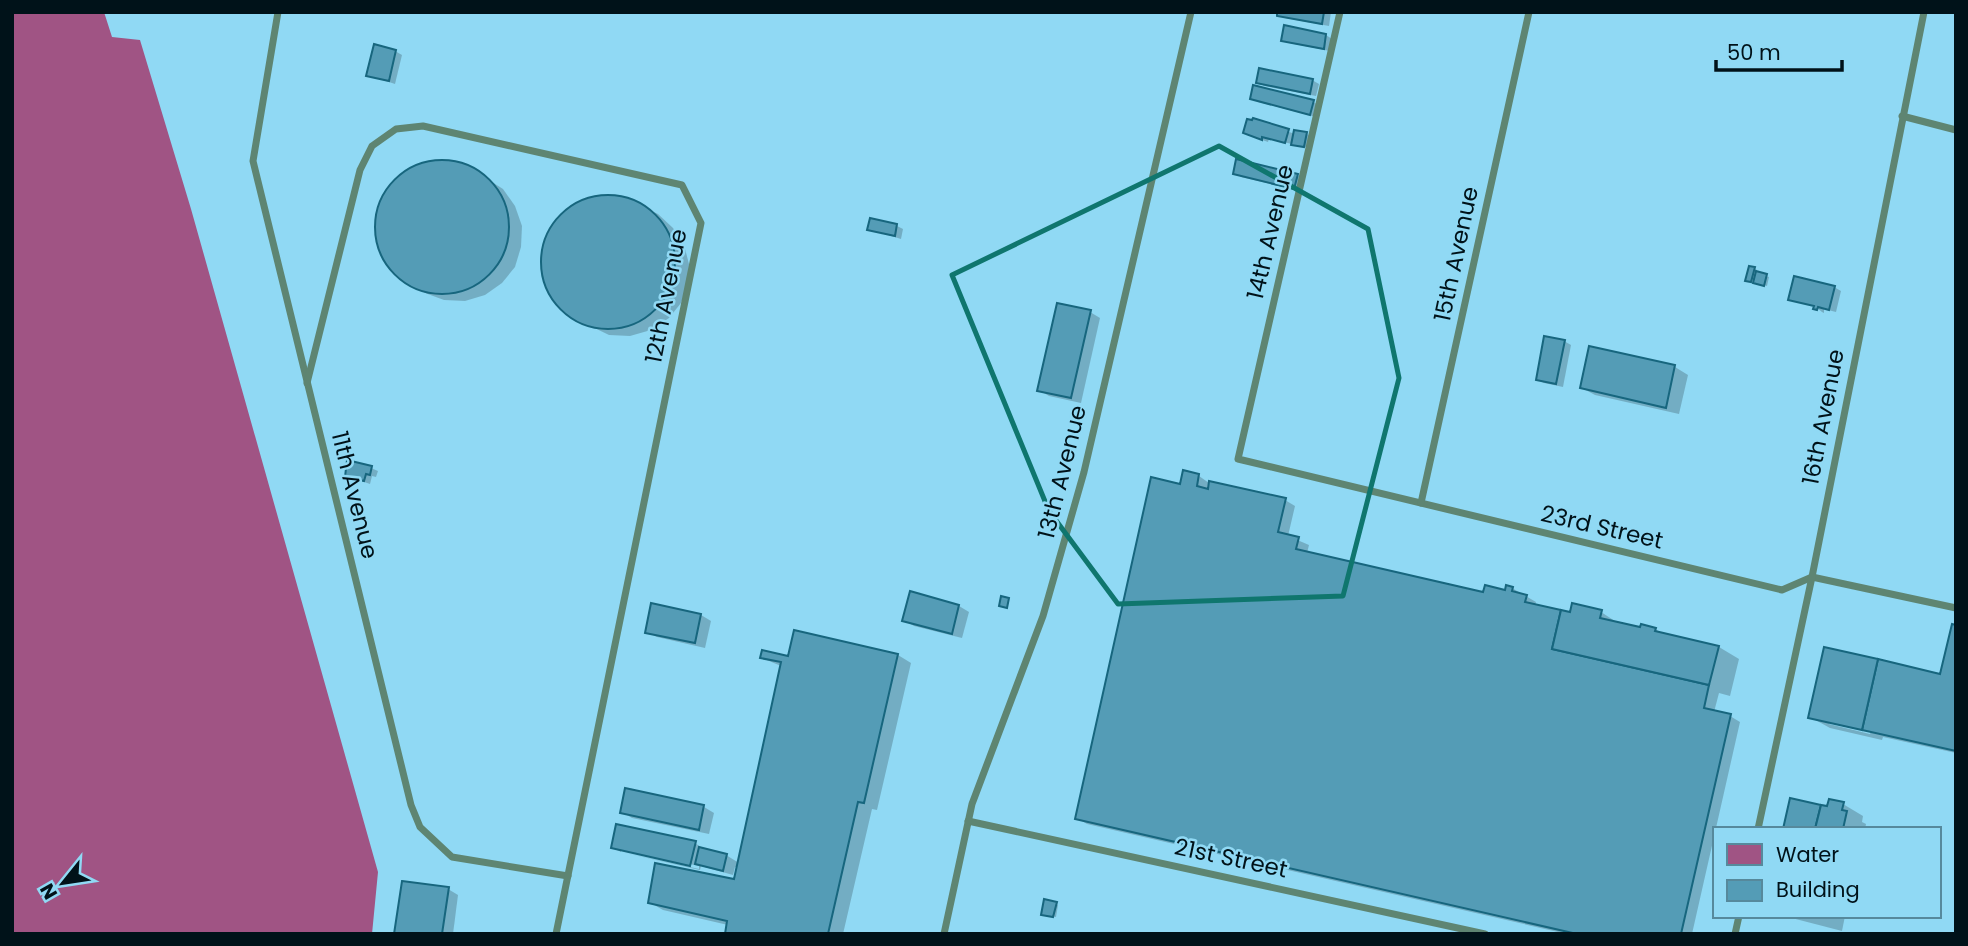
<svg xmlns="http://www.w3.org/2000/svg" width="1968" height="946" viewBox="0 0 1968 946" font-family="Poppins,sans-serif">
	<rect width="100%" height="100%" fill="#90d9f4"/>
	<polygon fill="#a05484" points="12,12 104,12 112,37 140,40 191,209 378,872 372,934 12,934"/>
	<g fill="#0003" fill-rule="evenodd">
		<polygon points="1279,12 1331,12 1329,26 1285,18 1279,15"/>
		<polygon points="1326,35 1332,39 1330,51 1289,43 1283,40"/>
		<polygon points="395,51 402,55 395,84 368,75"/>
		<polygon points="1312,80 1319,84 1316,96 1264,86 1258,82"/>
		<polygon points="1252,98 1313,102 1319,105 1316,117 1258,102"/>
		<polygon points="1254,120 1295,134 1306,134 1309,135 1306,147 1269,139 1268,142 1251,136 1245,132"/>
		<polygon points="448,161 470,168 503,189 515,206 522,226 521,247 515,267 502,283 485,295 465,301 444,300 425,293 392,271 380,251 376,229 379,207 389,187 405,171 426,163"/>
		<polygon points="1235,173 1297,175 1303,179 1300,191 1241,177"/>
		<polygon points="605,196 625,198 658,214 673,228 684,245 689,264 688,284 681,303 669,318 651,330 630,336 609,335 574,318 558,305 547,286 542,265 544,244 553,224 568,209 586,199"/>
		<polygon points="897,226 903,229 901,239 869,229"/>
		<polygon points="1755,269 1757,270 1756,273 1769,277 1767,286 1750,281"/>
		<polygon points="1834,287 1841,291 1836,312 1824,309 1824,313 1822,312 1816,307 1790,299"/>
		<polygon points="1090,312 1100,318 1081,403 1049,396 1039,390"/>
		<polygon points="1564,341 1571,345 1563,387 1544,383 1538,380"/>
		<polygon points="1591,348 1675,367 1688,375 1679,414 1595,395 1582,388"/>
		<polygon points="371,468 378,471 376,477 372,476 370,484 347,476"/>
		<polygon points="1185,472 1199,476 1209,483 1285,500 1295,506 1288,536 1309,545 1307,553 1484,594 1506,592 1512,588 1536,602 1535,606 1561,612 1601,612 1621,625 1655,629 1665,635 1719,647 1739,659 1730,696 1719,693 1714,712 1730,716 1740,722 1692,934 1567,934 1087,824 1077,818"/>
		<polygon points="959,606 969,612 962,638 914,626 904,620"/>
		<polygon points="701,615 711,621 705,648 657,637 647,632"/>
		<path d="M1956,626V753L1883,737L1882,740L1830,728L1810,717L1942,676ZM1829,721L1871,730L1870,734L1829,724Z"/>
		<polygon points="898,655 911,663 877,810 872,809 843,934 726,934 728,925 663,910 649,902 735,881 738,868 735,867 733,875 701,866 700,870 621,852 699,869 699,866 621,849 621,852 613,848 695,843 705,850 726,855 739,863 781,666 762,658"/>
		<polygon points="626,790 704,807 714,813 709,834 632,818 622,812"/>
		<polygon points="1843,804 1863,816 1862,822 1866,824 1865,829 1785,829"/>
		<polygon points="448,889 458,895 453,934 396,934"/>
		<polygon points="1056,904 1058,905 1056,917 1046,915"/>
		<polygon points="1784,916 1845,916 1842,931"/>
	</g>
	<g fill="#549cb6" stroke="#17667e" stroke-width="2">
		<polygon points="1277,12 1324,12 1322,24 1277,16"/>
		<polygon points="1284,25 1326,34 1324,49 1281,41"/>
		<polygon points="374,44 396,50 389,81 366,76"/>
		<polygon points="1259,68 1313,79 1310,94 1256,83"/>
		<polygon points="1253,85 1314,100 1310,115 1250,99"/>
		<polygon points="1253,118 1289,129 1285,143 1262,137 1262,140 1243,133 1247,119 1252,120"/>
		<polygon points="1294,130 1307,132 1304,147 1291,145"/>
		<polygon points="1236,159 1298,174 1294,189 1233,174"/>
		<circle cx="442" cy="227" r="67"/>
		<circle cx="608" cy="262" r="67"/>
		<polygon points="870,218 897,224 895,236 867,230"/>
		<polygon points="1749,266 1755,267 1751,282 1745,281"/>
		<polygon points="1756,271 1767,274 1764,286 1753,283"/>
		<polygon points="1794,276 1835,286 1829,310 1818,307 1817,310 1813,309 1814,306 1788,300"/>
		<polygon points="1057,303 1091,310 1071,398 1037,391"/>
		<polygon points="1544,336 1565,340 1556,384 1536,380"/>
		<polygon points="1589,346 1675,365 1666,408 1580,388"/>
		<polygon points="347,460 372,466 370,475 366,474 364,481 345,477"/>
		<polygon points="1183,470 1199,474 1197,486 1208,489 1209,481 1286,498 1278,532 1299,537 1296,549 1483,592 1485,585 1505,590 1506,585 1513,587 1512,591 1527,595 1525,602 1561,610 1552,649 1709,685 1704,708 1731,714 1681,934 1577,934 1075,819 1151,477 1180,484"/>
		<polygon points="910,591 959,605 952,634 902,621"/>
		<polygon points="1001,596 1009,598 1007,608 999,606"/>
		<polygon points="651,603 701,614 695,643 645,633"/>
		<polygon points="1572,603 1602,610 1600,618 1640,627 1641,624 1656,628 1655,631 1719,646 1709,685 1552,649 1561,610 1570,612"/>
		<polygon points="1952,624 1956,625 1956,751 1862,730 1878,659 1940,674"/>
		<polygon points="794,630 898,654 864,803 858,802 828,934 725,934 727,921 648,903 655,863 734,879 781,662 760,658 762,650 788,656"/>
		<polygon points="1824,647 1878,659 1862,730 1808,718"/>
		<polygon points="625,788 704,805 699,830 620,813"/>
		<polygon points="1790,798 1821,805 1815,829 1783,829"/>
		<polygon points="1829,799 1844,802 1842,810 1847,811 1843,829 1815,829 1821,805 1827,806"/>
		<polygon points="616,824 696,841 690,866 611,848"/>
		<polygon points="699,847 727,854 723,871 695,864"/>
		<polygon points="402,881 449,887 442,934 394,934"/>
		<polygon points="1044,899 1057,902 1053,917 1041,915"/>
	</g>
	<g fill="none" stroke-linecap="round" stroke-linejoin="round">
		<g stroke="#5e8572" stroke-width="7">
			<polyline points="278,12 253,161 411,805 420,827 452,857 568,876"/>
			<polyline points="1340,12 1238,459 1782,590 1812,577 1956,608"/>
			<polyline points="1902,116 1956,130"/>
			<polyline points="307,383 360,170 372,146 396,129 423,126 682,185 701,223 556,934"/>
			<polyline points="1421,503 1529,12"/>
			<polyline points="968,821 1485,934"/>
			<polyline points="1758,829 1812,577 1924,12"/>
			<polyline points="944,934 972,804 1043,616 1084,472 1191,12"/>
			<polyline points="1735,934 1739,916"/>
		</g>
	</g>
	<path fill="none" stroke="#0f766e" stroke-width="5" stroke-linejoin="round" d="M1219,146L1368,229L1399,378L1343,596L1118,604L1049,511L952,275Z"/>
	<g text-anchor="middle" stroke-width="5" stroke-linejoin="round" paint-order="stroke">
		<g font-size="23" fill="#001219" stroke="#90d9f4">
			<text transform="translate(1270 232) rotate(-77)" y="8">14th Avenue</text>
			<text transform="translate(1456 254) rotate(-78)" y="8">15th Avenue</text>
			<text transform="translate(666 296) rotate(-79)" y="8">12th Avenue</text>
			<text transform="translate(1823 417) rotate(-79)" y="8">16th Avenue</text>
			<text transform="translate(1062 472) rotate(-76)" y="8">13th Avenue</text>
			<text transform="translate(355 495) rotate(76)" y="8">11th Avenue</text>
			<text transform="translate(1602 527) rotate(13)" y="8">23rd Street</text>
			<text transform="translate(1231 858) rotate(12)" y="8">21st Street</text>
		</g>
	</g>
	<rect width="1968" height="946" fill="none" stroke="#001219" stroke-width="28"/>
	<rect x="1713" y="827" width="228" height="91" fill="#90d9f4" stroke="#56899c" stroke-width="2"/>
	<rect x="1727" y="844" width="35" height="21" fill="#a05484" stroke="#56899c" stroke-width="2"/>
	<text x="1776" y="862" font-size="21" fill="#001219">Water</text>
	<rect x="1727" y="880" width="35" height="21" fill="#549cb6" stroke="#56899c" stroke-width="2"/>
	<text x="1776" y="897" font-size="21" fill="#001219">Building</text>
	<g transform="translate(63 883) rotate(240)" stroke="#90d9f4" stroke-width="5" paint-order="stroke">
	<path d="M0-5L12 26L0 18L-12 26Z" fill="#001219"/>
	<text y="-10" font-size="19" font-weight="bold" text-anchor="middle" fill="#001219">N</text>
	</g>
	<path d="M1716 60v10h126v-10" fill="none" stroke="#001219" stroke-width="3.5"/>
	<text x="1727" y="60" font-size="21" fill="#001219" stroke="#90d9f4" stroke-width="5" paint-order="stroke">50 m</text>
</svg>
